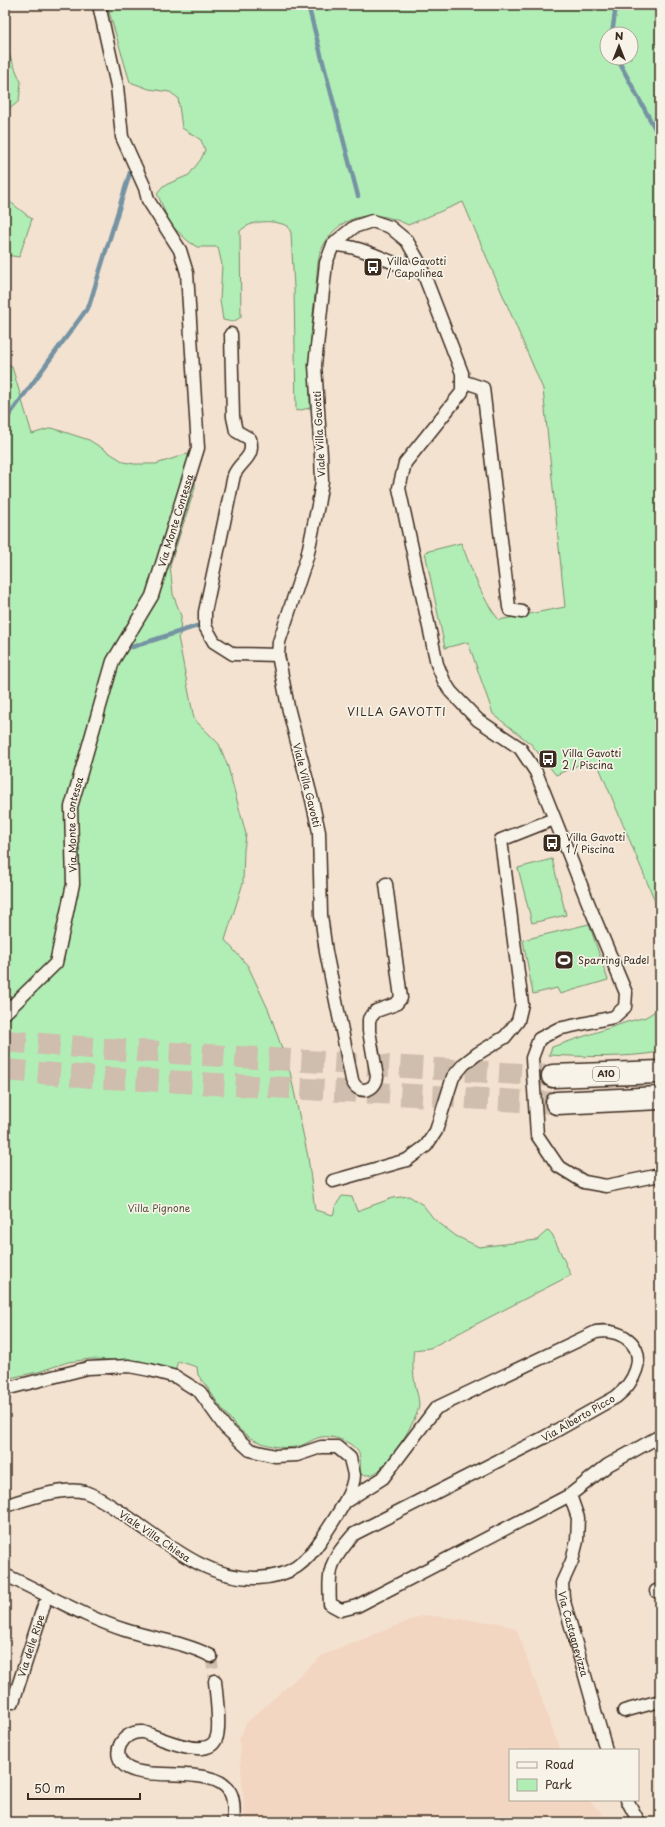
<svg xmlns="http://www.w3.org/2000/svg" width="665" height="1827" viewBox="0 0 665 1827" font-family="'Playpen Sans',sans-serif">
	<rect width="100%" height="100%" fill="#f4e2d1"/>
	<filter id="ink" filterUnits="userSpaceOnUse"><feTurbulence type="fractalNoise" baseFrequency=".025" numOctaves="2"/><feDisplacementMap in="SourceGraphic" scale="8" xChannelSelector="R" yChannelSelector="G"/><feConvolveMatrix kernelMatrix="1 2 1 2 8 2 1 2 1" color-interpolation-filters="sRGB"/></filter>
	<g filter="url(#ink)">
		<polygon fill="#f2d6c1" points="423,1615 500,1623 517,1630 560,1750 510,1750 510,1800 589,1800 601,1812 604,1822 245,1822 239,1740 246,1723 323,1655"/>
		<g fill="#b1eeb5" stroke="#768c6a" fill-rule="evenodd">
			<path d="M107,5H660V913L599,767L587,761L556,775L531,744L493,714L468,642L445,648L425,552L461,543C472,569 481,598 499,620L565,607L543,389L463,202L408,225C374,207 335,214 320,253C317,263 317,276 316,286C311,327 309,367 310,408L296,411L294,288L291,233L288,226C273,220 253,219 240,231L241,317L233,322L223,320L220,300L222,265L218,247H197L188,241L170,224L157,193L163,186L189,175L201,159L205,150L201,140L182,128L178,98L170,92L149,89L130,82ZM607,34H631V58H607Z"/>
			<polygon points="5,45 21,82 19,101 5,113"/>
			<polygon points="5,198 32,219 19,257 5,255"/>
			<path d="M5,364L12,367L32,434L52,428L89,440L124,462L134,464H156L187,454L196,459L195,488L170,565L173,594L181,616L180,635L178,637L194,719L219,744L228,767L246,834L244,850L243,883L225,940L248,966L269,1011L290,1072L308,1157L315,1210L333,1215L336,1205L342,1196L352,1197L357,1211L393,1198L409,1196L423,1205L434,1219L456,1236L479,1247L537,1240L548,1230L552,1234L571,1275L430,1348L414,1350C412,1361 413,1372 415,1384C416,1390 419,1398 419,1405C419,1418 387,1467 375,1473C370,1476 366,1475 360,1474C360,1467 362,1456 357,1450C350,1441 332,1435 321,1437C312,1439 304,1446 295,1447C285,1449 269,1446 259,1442C237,1435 218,1402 204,1383L198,1375L197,1367L178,1361L172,1381L143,1375L141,1361L90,1359L68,1362L38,1372L5,1379Z"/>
			<polygon points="552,859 566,915 532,923 518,868"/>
			<polygon points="589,924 608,980 560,994 557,988 533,994 523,940"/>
			<path d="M660,1008V1052C623,1058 587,1057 549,1055L552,1047L627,1022L646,1017Z"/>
		</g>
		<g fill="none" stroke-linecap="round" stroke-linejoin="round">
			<g stroke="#7493a3" stroke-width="4.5">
				<polyline points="308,5 358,196"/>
				<polyline points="612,34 616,5"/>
				<polyline points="617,58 660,138"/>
				<polyline points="5,421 89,306 132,166"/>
				<polyline points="132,647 197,626"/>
			</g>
			<polyline stroke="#cfbdad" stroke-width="12" stroke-dasharray="12 6" stroke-linecap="butt" points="211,1656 215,1681"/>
			<g stroke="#cfbdad" stroke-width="22" stroke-dasharray="22 11" stroke-linecap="butt">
				<polyline points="5,1041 92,1048 553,1076"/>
				<polyline points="5,1070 92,1077 557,1103"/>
			</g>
			<g stroke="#3b2a1e" stroke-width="15">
				<g id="minor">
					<path d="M333,245C364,245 392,266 422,272"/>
					<path d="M231,334L233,417L236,431L250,439C255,458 241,460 234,475L205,612V626L214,642L233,654L278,655"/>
					<polyline points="462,381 483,388 509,607 510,610 522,612"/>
					<path d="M386,884L401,998L396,1004L376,1011L369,1019V1031L377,1077C375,1092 357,1095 352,1080L326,952L321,915L319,832L312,800L288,707L278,655L279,642L307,557L318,505L322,481L321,455L315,365L326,263L333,245L338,240L354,227L372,221L390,227L407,241L419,262L462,373V392L405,463L399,488L437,664L444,681L451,692L478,720L520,748L536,772L589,905L626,993L625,1007L614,1017L558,1029L539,1039L532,1058L537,1135L558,1166L584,1182L606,1186L660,1175"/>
					<path id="s1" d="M5,1013L56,963L73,884L71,807L113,661L152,596L198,448L187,273L180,250L148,200L145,188L122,137L117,86L99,5"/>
					<polyline points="333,1181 407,1160 426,1146 436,1131 453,1077 464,1064 477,1054 505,1037 518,1021 522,1004 501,840 554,819"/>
					<path d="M5,1389L88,1368L129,1366L150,1370L176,1377L200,1392L225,1427L250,1450L275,1456L297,1455L321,1447H337L350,1458C351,1463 353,1470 354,1475C354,1493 332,1522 323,1537C305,1564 292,1576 258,1578C204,1580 161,1538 119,1511C108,1504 97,1496 85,1492C64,1486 25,1499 5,1506"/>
					<polyline points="570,1495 608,1465 660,1436"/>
					<path id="s2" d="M345,1502L383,1478L436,1408L596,1332C620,1328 645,1344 636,1370C632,1382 625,1390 616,1397L543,1438L354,1534C330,1562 328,1567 330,1604L341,1610L357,1606L570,1495L578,1518L577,1541L572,1561L562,1583L563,1598L606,1750"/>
					<path d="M5,1575C45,1593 84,1617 125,1630C153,1639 184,1642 211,1656"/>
					<polyline points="656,1591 660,1590"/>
					<path d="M215,1681C216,1693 221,1729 216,1739C207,1761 158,1737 143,1732C122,1730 108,1756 128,1768C152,1781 215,1765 230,1792C235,1800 233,1813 234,1822"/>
					<path id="s3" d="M5,1702H13L44,1605"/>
					<polyline points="624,1711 660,1701"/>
					<polyline points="627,1800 639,1822"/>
				</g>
			</g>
			<g stroke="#3b2a1e" stroke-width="25">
				<g id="motorway">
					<polyline points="553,1076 660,1072"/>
					<polyline points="557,1103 660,1098"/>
				</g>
			</g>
			<use href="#minor" stroke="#f7f3e8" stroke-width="12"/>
			<use href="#motorway" stroke="#f7f3e8" stroke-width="22"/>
		</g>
	</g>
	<defs>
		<g id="bus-square" transform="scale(1)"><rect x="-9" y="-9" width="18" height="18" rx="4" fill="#3b2a1e" stroke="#f7f3e8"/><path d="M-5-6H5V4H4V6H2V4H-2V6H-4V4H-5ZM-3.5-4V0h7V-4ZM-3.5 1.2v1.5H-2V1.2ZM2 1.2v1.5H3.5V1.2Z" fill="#fff"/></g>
		<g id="stadium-square" transform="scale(1)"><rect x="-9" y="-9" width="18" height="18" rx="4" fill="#3b2a1e" stroke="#f7f3e8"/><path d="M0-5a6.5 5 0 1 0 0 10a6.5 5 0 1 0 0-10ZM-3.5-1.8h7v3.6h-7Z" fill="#fff"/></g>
	</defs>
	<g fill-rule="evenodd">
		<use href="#bus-square" x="373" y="267"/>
		<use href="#bus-square" x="548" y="759"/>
		<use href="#bus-square" x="552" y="843"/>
		<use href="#stadium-square" x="564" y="960"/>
	</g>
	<g text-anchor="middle" stroke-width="3.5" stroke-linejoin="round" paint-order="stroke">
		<rect fill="#f7f3e8" stroke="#73665b" stroke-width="1" x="593" y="1067" width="26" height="14" rx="3"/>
		<g font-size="9" font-weight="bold" fill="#3b2a1e">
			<text x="606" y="1077">A10</text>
		</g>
		<g font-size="10" fill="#3b2a1e" stroke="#f7f3e8" text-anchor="start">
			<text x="387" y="265">Villa Gavotti<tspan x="387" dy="12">/ Capolinea</tspan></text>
			<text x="562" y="757">Villa Gavotti<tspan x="562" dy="12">2 / Piscina</tspan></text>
			<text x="566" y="841">Villa Gavotti<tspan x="566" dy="12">1 / Piscina</tspan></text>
			<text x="578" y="964">Sparring Padel</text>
		</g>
		<g font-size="10" fill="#3b2a1e" stroke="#f7f3e8">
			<text transform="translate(319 434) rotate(-93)" y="4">Viale Villa Gavotti</text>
			<text dy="4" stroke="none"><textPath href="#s1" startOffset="536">Via Monte Contessa</textPath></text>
			<text transform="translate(307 785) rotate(76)" y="4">Viale Villa Gavotti</text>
			<text dy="4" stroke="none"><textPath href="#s1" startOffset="212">Via Monte Contessa</textPath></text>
			<text transform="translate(578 1418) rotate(-30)" y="4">Via Alberto Picco</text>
			<text transform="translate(155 1536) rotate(34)" y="4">Viale Villa Chiesa</text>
			<text dy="4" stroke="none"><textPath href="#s2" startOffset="1198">Via Castagnevizza</textPath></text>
			<text dy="4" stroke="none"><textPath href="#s3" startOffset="67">Via delle Ripe</textPath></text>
		</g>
		<g font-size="10" fill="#53513c" stroke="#f7f3e8">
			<text x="159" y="1212">Villa Pignone</text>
		</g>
		<g font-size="11" letter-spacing="1" fill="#3b2a1e" stroke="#f7f3e8">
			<text x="397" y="716">VILLA GAVOTTI</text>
		</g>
	</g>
	<rect width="665" height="1827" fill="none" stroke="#f7f3e8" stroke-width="20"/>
	<rect x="10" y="10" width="645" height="1807" fill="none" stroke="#3b2a1e" stroke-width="1.5" filter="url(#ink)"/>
	<rect x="509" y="1749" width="130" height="52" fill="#f7f3e8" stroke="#aca397"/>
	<rect x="517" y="1762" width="20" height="6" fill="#f7f3e8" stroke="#aca397"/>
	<text x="545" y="1769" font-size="12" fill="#3b2a1e">Road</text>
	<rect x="517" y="1779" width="20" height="12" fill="#b1eeb5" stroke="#aca397"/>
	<text x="545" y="1789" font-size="12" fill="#3b2a1e">Park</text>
	<g transform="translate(619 46)"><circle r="19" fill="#f7f3e8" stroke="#aca397"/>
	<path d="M0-3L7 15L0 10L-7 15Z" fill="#3b2a1e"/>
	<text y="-6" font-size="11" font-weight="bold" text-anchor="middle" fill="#3b2a1e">N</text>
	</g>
	<path d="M28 1793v6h112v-6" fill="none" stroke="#3b2a1e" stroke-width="2"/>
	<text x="34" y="1793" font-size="12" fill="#3b2a1e" stroke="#f7f3e8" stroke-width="3" paint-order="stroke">50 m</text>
</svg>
